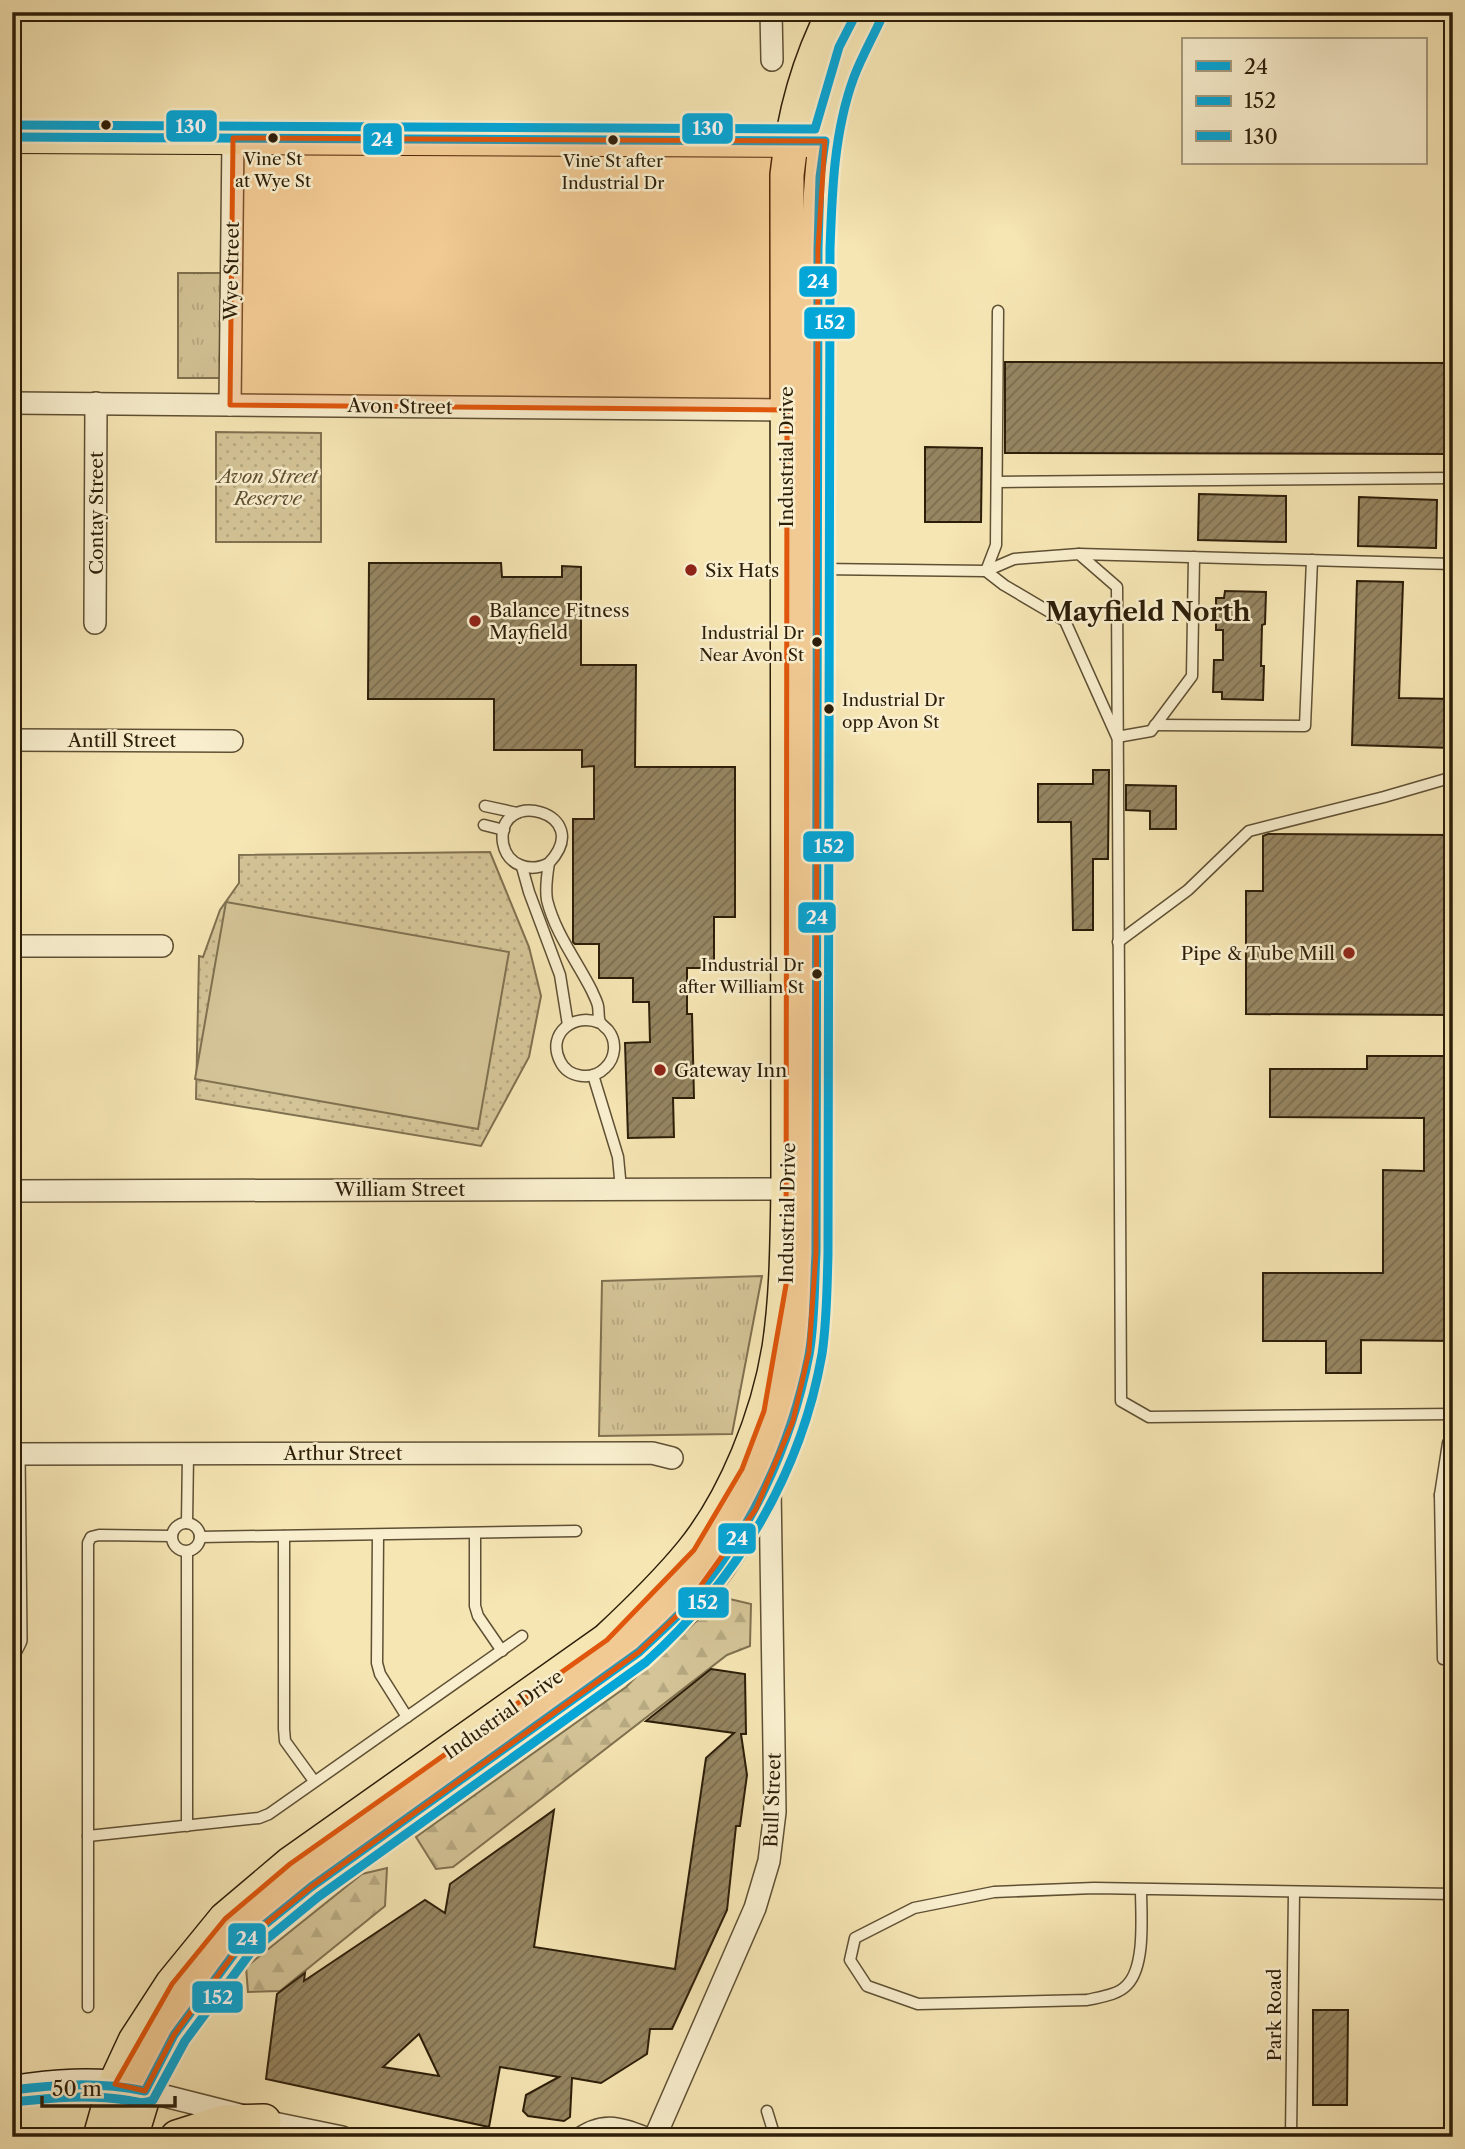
<svg xmlns="http://www.w3.org/2000/svg" width="1465" height="2149" viewBox="0 0 1465 2149" font-family="'Libre Caslon Text',serif">
	<defs>
		<pattern id="grass-tufts" width="24" height="20" patternUnits="userSpaceOnUse" patternTransform="scale(1.75)"><rect width="24" height="20" fill="#d4c497"/><path d="M3 7l-1-3M5 7V3M7 7l1-3M15 17l-1-3M17 17v-4M19 17l1-3" fill="none" stroke="#b6a881"/></pattern>
		<pattern id="forest-firs" width="22" height="20" patternUnits="userSpaceOnUse" patternTransform="scale(1.75)"><rect width="22" height="20" fill="#d4c497"/><path d="M5 1l3.5 6h-7zM16 11l3.5 6h-7z" fill="#b6a881"/></pattern>
		<pattern id="park-dots" width="8" height="8" patternUnits="userSpaceOnUse" patternTransform="scale(1.75)"><rect width="8" height="8" fill="#d4c497"/><path d="M2 2h.1M6 6h.1" fill="none" stroke="#b6a881" stroke-width="1.8" stroke-linecap="round"/></pattern>
		<pattern id="building-hatch" width="6" height="6" patternUnits="userSpaceOnUse" patternTransform="scale(1.75)"><rect width="6" height="6" fill="#968662"/><path d="M-1 1l2-2M0 6l6-6M5 7l2-2" fill="none" stroke="#7b6d4f"/></pattern>
	</defs>
	<rect width="100%" height="100%" fill="#f6e6b4"/>
	<filter id="stains"><feTurbulence type="fractalNoise" baseFrequency=".00286" numOctaves="4"/><feColorMatrix values="0 0 0 0 .2 0 0 0 0 .09 0 0 0 0 .02 0 0 0 .5 -.17"/></filter>
	<radialGradient id="worn" r=".72"><stop offset=".6" stop-color="#630" stop-opacity="0"/><stop offset="1" stop-color="#630" stop-opacity=".3"/></radialGradient>
	<g fill="url(#grass-tufts)" stroke="#807150" stroke-width="2">
		<rect x="178" y="273" width="45" height="105"/>
		<polygon points="762,1276 732,1434 599,1436 602,1281"/>
	</g>
	<g fill="url(#forest-firs)" stroke="#807150" stroke-width="2">
		<polygon points="717,1596 751,1604 750,1646 727,1655 453,1867 436,1869 416,1837 626,1687"/>
		<polygon points="387,1868 385,1906 280,1991 248,1992 246,1967 362,1874"/>
	</g>
	<g fill="url(#park-dots)" stroke="#807150" stroke-width="2">
		<polygon points="216,432 321,433 321,542 216,542"/>
		<polygon points="490,852 529,947 541,996 529,1057 481,1146 196,1099 199,956 203,957 220,910 239,883 239,855"/>
	</g>
	<polygon fill="#d4c497" stroke="#807150" stroke-width="2" points="226,902 509,952 478,1129 195,1079"/>
	<g fill="url(#building-hatch)" stroke="#2d1e09" stroke-width="2" fill-rule="evenodd">
		<polygon points="1005,362 1453,363 1453,454 1005,453"/>
		<polygon points="925,447 982,448 981,522 925,522"/>
		<polygon points="1199,494 1286,496 1286,542 1198,540"/>
		<polygon points="1359,497 1437,500 1436,548 1358,546"/>
		<polygon points="369,563 501,563 502,577 562,577 562,566 581,567 581,665 636,665 635,767 735,767 735,917 714,917 714,968 687,968 687,1014 692,1014 694,1098 673,1098 674,1137 628,1138 625,1043 650,1042 649,1002 633,1002 633,978 599,978 599,944 575,944 573,942 573,819 594,819 594,766 582,767 582,750 494,750 494,699 368,699"/>
		<polygon points="1357,581 1403,582 1399,698 1453,699 1452,748 1352,745"/>
		<polygon points="1225,591 1266,592 1265,624 1262,625 1261,666 1264,666 1263,700 1222,699 1222,692 1213,692 1214,660 1223,660 1223,630 1216,630 1216,598 1224,598"/>
		<polygon points="1093,770 1109,770 1108,859 1093,859 1093,930 1073,930 1071,822 1038,822 1038,784 1093,784"/>
		<polygon points="1126,785 1176,786 1176,829 1150,829 1150,811 1126,810"/>
		<polygon points="1268,834 1453,835 1453,1015 1246,1014 1246,891 1263,891 1263,836"/>
		<polygon points="1367,1056 1453,1056 1453,1341 1361,1340 1361,1373 1326,1373 1326,1341 1263,1341 1263,1273 1383,1273 1383,1170 1424,1171 1424,1118 1270,1117 1270,1069 1367,1069"/>
		<path d="M711,1669L745,1674L746,1734H741L747,1775L740,1826H736L727,1910L672,2029H650L647,2054L601,2083L572,2078L570,2117L564,2121L528,2116L523,2111L526,2095L559,2077L500,2067L489,2127L266,2079L277,1994L305,1973L304,1981L425,1900L445,1913L450,1884L554,1810L534,1947L675,1969L706,1758L734,1733L646,1721ZM419,2034L439,2076L383,2067Z"/>
		<polygon points="1313,2010 1348,2010 1347,2105 1313,2105"/>
	</g>
	<g fill="none" stroke-linecap="round" stroke-linejoin="round">
		<g stroke="#5f5034" stroke-width="13">
			<g id="service">
				<polyline points="998,311 996,545 986,571 1004,585 1065,621 1117,737 1151,731 1192,676 1194,557"/>
				<polyline points="997,482 1453,478"/>
				<polyline points="1079,554 1453,564"/>
				<polyline points="820,569 986,571 1014,559 1079,554 1117,587 1121,1401 1149,1417 1453,1414"/>
				<polyline points="1155,725 1305,726 1312,560"/>
				<polyline points="485,806 517,813"/>
				<polyline points="484,825 504,830"/>
				<path d="M549,863C531,873 507,866 503,843C495,786 597,812 549,863C547,875 545,888 547,900C555,933 577,961 592,991C594,996 597,1001 598,1006C599,1011 598,1018 600,1022C602,1025 605,1027 608,1030C617,1041 616,1058 605,1068C592,1081 568,1078 560,1061C546,1033 575,1012 600,1023"/>
				<polyline points="522,867 529,892 560,975 568,1025"/>
				<polyline points="1118,942 1188,890 1249,831 1384,797 1453,777"/>
				<polyline points="593,1075 618,1157 621,1189"/>
				<polyline points="1440,1495 1448,1443 1453,1442"/>
				<polyline points="1453,1495 1440,1495 1443,1659 1453,1659"/>
				<circle cx="186" cy="1537" r="14"/>
				<polyline points="187,1523 188,1454"/>
				<polyline points="378,1535 377,1663 380,1674 407,1717"/>
				<polyline points="475,1535 475,1606 478,1616 502,1651"/>
				<polyline points="284,1536 284,1729 285,1741 314,1781"/>
				<polyline points="200,1537 576,1531"/>
				<polyline points="187,1552 187,1826"/>
				<polyline points="88,1836 259,1818 269,1814 522,1636"/>
				<path d="M1141,1889C1141,1914 1146,1966 1127,1985C1118,1995 1100,1997 1087,2000L918,2004L867,1986L850,1960L855,1938L914,1908L994,1892L1094,1888L1453,1894"/>
				<polyline points="88,2007 88,1543 91,1537 99,1535 171,1536"/>
				<polyline points="767,2111 775,2137"/>
				<path d="M573,2137C604,2113 623,2124 656,2136"/>
				<polyline points="1291,2137 1294,1892"/>
			</g>
		</g>
		<g stroke="#5f5034" stroke-width="24">
			<g id="minor">
				<polyline points="771,12 772,60"/>
				<polyline points="12,403 787,410"/>
				<polyline points="230,405 233,138"/>
				<polyline points="95,623 96,403"/>
				<polyline points="12,740 232,741"/>
				<polyline points="12,946 162,946"/>
				<polyline points="12,1191 788,1189"/>
				<polyline points="12,1454 652,1453 672,1458"/>
				<polyline points="12,1648 16,1640 14,1454"/>
				<polyline points="145,2091 264,2121 342,2137"/>
				<polyline points="655,2137 755,1908 769,1861 775,1812 770,1487"/>
			</g>
		</g>
		<g stroke="#2d1e09" stroke-width="31">
			<path id="secondary" d="M12,2090C52,2084 95,2080 135,2088"/>
		</g>
		<g stroke="#2d1e09" stroke-width="34">
			<polyline id="primary" points="12,137 816,141"/>
		</g>
		<g stroke="#2d1e09" stroke-width="36">
			<g id="trunk">
				<path d="M100,2137L115,2084L135,2041L172,1984L225,1919L290,1864L607,1640C637,1612 666,1584 692,1552C735,1499 768,1416 779,1348C787,1295 787,1242 788,1189L787,175C793,119 808,62 834,12"/>
				<path d="M131,2137L145,2091L174,2035L194,2005L242,1943L311,1887L639,1652C655,1637 671,1623 686,1607C750,1534 790,1450 809,1355C815,1322 814,1286 816,1253L818,249C820,181 823,114 851,51C857,38 865,25 871,12"/>
				<polyline points="177,2137 224,2122 264,2121"/>
			</g>
		</g>
		<use href="#service" stroke="#f9efce" stroke-width="10"/>
		<use href="#minor" stroke="#f9efce" stroke-width="21"/>
		<use href="#secondary" stroke="#f9efce" stroke-width="28"/>
		<use href="#primary" stroke="#f6e6b4" stroke-width="32"/>
		<use href="#trunk" stroke="#f6e6b4" stroke-width="33"/>
		<g stroke="#f9efce" stroke-width="14">
			<path id="bus-1" d="M12,137L825,141L820,177L818,249L816,1253C814,1287 815,1321 809,1355C791,1447 749,1537 686,1607C671,1623 655,1637 639,1652L311,1887L242,1943L174,2035L145,2091C100,2082 57,2084 12,2090"/>
		</g>
		<g stroke="#f9efce" stroke-width="14">
			<path id="bus-2" d="M14,2102C51,2098 88,2094 126,2100C135,2101 144,2105 153,2100L185,2041L251,1952L318,1897L646,1662C736,1581 801,1475 822,1354C827,1321 827,1287 828,1254L830,249C832,191 834,131 854,77C862,56 873,37 882,17"/>
		</g>
		<g stroke="#f9efce" stroke-width="14">
			<polyline id="bus-3" points="12,125 815,129 839,47 857,12"/>
		</g>
		<use href="#bus-1" stroke="#04a6d8" stroke-width="9"/>
		<use href="#bus-2" stroke="#04a6d8" stroke-width="9"/>
		<use href="#bus-3" stroke="#04a6d8" stroke-width="9"/>
	</g>
	<path fill="#df560c" fill-opacity="0.2" stroke="#df560c" stroke-width="5" stroke-linejoin="round" d="M233,138L825,141L818,249L816,1253L809,1352L793,1421L756,1509L684,1609L639,1652L311,1887L242,1943L174,2035L145,2091L115,2084L172,1984L225,1919L290,1864L607,1640L694,1550L742,1469L764,1411L786,1285L787,410L230,405Z"/>
	<g fill="#2d1e09" stroke="#f9efce" stroke-width="2.5">
		<circle cx="106" cy="125" r="6"/>
		<circle cx="273" cy="138" r="6"/>
		<circle cx="613" cy="140" r="6"/>
		<circle cx="817" cy="642" r="6"/>
		<circle cx="829" cy="709" r="6"/>
		<circle cx="817" cy="974" r="6"/>
	</g>
	<g fill="#8f2418" stroke="#f9efce" stroke-width="2.5">
		<circle cx="691" cy="570" r="7"/>
		<circle cx="475" cy="621" r="7"/>
		<circle cx="1349" cy="953" r="7"/>
		<circle cx="660" cy="1070" r="7"/>
	</g>
	<g text-anchor="middle" stroke-width="5" stroke-linejoin="round" paint-order="stroke">
		<g font-size="17" fill="#2d1e09" stroke="#f9efce">
			<text x="273" y="165">Vine St<tspan x="273" dy="22">at Wye St</tspan></text>
			<text x="613" y="167">Vine St after<tspan x="613" dy="22">Industrial Dr</tspan></text>
			<text x="804" y="639" text-anchor="end">Industrial Dr<tspan x="804" dy="22">Near Avon St</tspan></text>
			<text x="842" y="706" text-anchor="start">Industrial Dr<tspan x="842" dy="22">opp Avon St</tspan></text>
			<text x="804" y="971" text-anchor="end">Industrial Dr<tspan x="804" dy="22">after William St</tspan></text>
		</g>
		<g font-size="19" fill="#2d1e09" stroke="#f9efce">
			<text transform="translate(231 271) rotate(-89)" y="7">Wye Street</text>
			<text transform="translate(400 406) rotate(1)" y="7">Avon Street</text>
			<text transform="translate(786 457) rotate(-90)" y="7">Industrial Drive</text>
			<text transform="translate(96 513) rotate(-90)" y="7">Contay Street</text>
			<text x="122" y="747">Antill Street</text>
			<text x="400" y="1196">William Street</text>
			<text transform="translate(787 1213) rotate(-89)" y="7">Industrial Drive</text>
			<text x="343" y="1460">Arthur Street</text>
			<text transform="translate(503 1714) rotate(-35)" y="7">Industrial Drive</text>
			<text transform="translate(772 1800) rotate(-88)" y="7">Bull Street</text>
			<text transform="translate(1274 2015) rotate(-90)" y="7">Park Road</text>
		</g>
		<g font-size="19" font-style="italic" fill="#5f5034" stroke="#f9efce">
			<text x="268" y="483">Avon Street<tspan x="268" dy="22">Reserve</tspan></text>
		</g>
		<g font-size="19" fill="#2d1e09" stroke="#f9efce" text-anchor="start">
			<text x="705" y="577">Six Hats</text>
			<text x="489" y="617">Balance Fitness<tspan x="489" dy="22">Mayfield</tspan></text>
			<text x="1335" y="960" text-anchor="end">Pipe &amp; Tube Mill</text>
			<text x="674" y="1077">Gateway Inn</text>
		</g>
		<g font-size="26" font-weight="bold" fill="#2d1e09" stroke="#f9efce">
			<text x="1148" y="621">Mayfield North</text>
		</g>
	</g>
	<g stroke="#f9efce" stroke-width="2.5">
		<rect x="165" y="109" width="53" height="34" rx="7" fill="#04a6d8"/>
		<rect x="681" y="112" width="53" height="33" rx="7" fill="#04a6d8"/>
		<rect x="362" y="122" width="41" height="34" rx="7" fill="#04a6d8"/>
		<rect x="798" y="265" width="40" height="33" rx="7" fill="#04a6d8"/>
		<rect x="803" y="306" width="53" height="34" rx="7" fill="#04a6d8"/>
		<rect x="802" y="830" width="53" height="33" rx="7" fill="#04a6d8"/>
		<rect x="797" y="901" width="40" height="33" rx="7" fill="#04a6d8"/>
		<rect x="717" y="1522" width="40" height="33" rx="7" fill="#04a6d8"/>
		<rect x="677" y="1586" width="53" height="33" rx="7" fill="#04a6d8"/>
		<rect x="227" y="1922" width="40" height="33" rx="7" fill="#04a6d8"/>
		<rect x="191" y="1980" width="53" height="34" rx="7" fill="#04a6d8"/>
	</g>
	<g font-size="19" text-anchor="middle" font-weight="bold" fill="#fff">
		<text x="191" y="133">130</text>
		<text x="708" y="135">130</text>
		<text x="382" y="146">24</text>
		<text x="818" y="288">24</text>
		<text x="830" y="329">152</text>
		<text x="829" y="853">152</text>
		<text x="817" y="924">24</text>
		<text x="737" y="1545">24</text>
		<text x="703" y="1609">152</text>
		<text x="247" y="1945">24</text>
		<text x="218" y="2004">152</text>
	</g>
	<rect width="1465" height="2149" fill="none" stroke="#f6e6b4" stroke-width="42"/>
	<rect x="14" y="14" width="1437" height="2121" fill="none" stroke="#2d1e09" stroke-width="3.5"/>
	<rect x="21" y="21" width="1423" height="2107" fill="none" stroke="#2d1e09" stroke-width="2"/>
	<rect x="1182" y="38" width="245" height="126" fill="#f9efce" stroke="#a79b7f" stroke-width="2"/>
	<rect x="1196" y="61" width="35" height="10" fill="#04a6d8" stroke="#a79b7f" stroke-width="2"/>
	<text x="1244" y="74" font-size="21" fill="#2d1e09">24</text>
	<rect x="1196" y="96" width="35" height="10" fill="#04a6d8" stroke="#a79b7f" stroke-width="2"/>
	<text x="1244" y="108" font-size="21" fill="#2d1e09">152</text>
	<rect x="1196" y="131" width="35" height="10" fill="#04a6d8" stroke="#a79b7f" stroke-width="2"/>
	<text x="1244" y="144" font-size="21" fill="#2d1e09">130</text>
	<path d="M42 2096v10h133v-10" fill="none" stroke="#2d1e09" stroke-width="3.5"/>
	<text x="52" y="2096" font-size="21" fill="#2d1e09" stroke="#f9efce" stroke-width="5" paint-order="stroke">50 m</text>
	<rect width="100%" height="100%" filter="url(#stains)"/>
	<rect width="100%" height="100%" fill="url(#worn)"/>
</svg>
